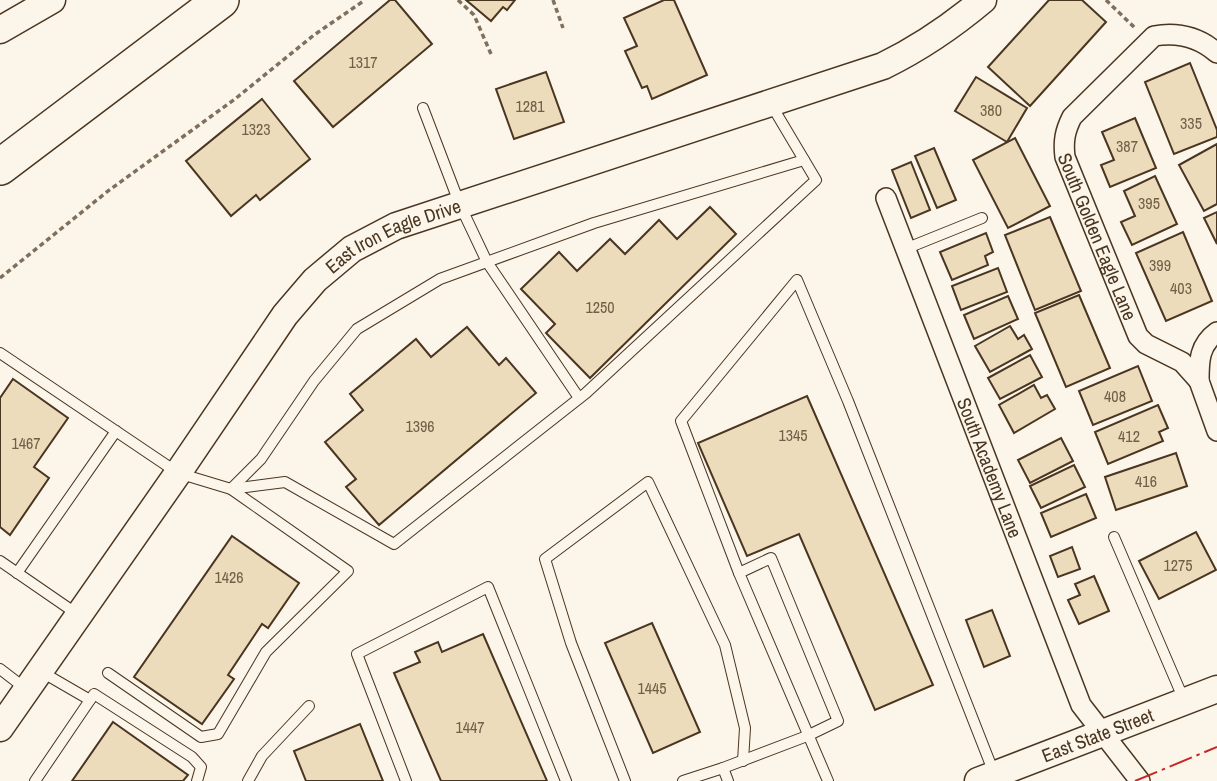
<svg xmlns="http://www.w3.org/2000/svg" width="1217" height="781" viewBox="0 0 1217 781" font-family="'Archivo Narrow',sans-serif">
	<rect width="100%" height="100%" fill="#fbf6e9"/>
	<g fill="#ecdcbc" stroke="#4a3520" stroke-width="2">
		<polygon points="390,0 395,0 432,44 333,127 294,81"/>
		<polygon points="466,0 515,0 507,10 503,7 491,21"/>
		<polygon points="664,0 674,0 707,75 652,99 647,86 642,88 625,51 637,46 624,18"/>
		<polygon points="1049,0 1082,0 1106,22 1030,106 988,67"/>
		<polygon points="1190,63 1217,130 1217,137 1174,154 1145,82"/>
		<polygon points="546,72 564,122 514,139 496,89"/>
		<polygon points="976,77 1027,108 1007,142 955,111"/>
		<polygon points="262,99 310,159 260,200 256,195 231,216 186,161"/>
		<polygon points="1135,118 1156,168 1110,187 1101,165 1114,160 1102,132"/>
		<polygon points="1015,138 1050,206 1008,228 973,160"/>
		<polygon points="1217,144 1217,204 1204,211 1179,165"/>
		<polygon points="934,148 956,200 937,208 915,156"/>
		<polygon points="911,162 930,210 911,218 892,170"/>
		<polygon points="1155,176 1177,224 1132,245 1121,222 1135,216 1124,191"/>
		<polygon points="710,207 736,234 590,378 546,333 555,324 521,289 559,252 577,271 610,239 625,254 659,220 677,239"/>
		<polygon points="1217,212 1217,244 1204,218"/>
		<polygon points="1050,217 1081,291 1035,310 1005,235"/>
		<polygon points="1183,232 1212,301 1166,321 1136,253"/>
		<polygon points="986,233 993,252 985,256 988,265 952,280 940,252"/>
		<polygon points="998,268 1007,292 961,310 952,286"/>
		<polygon points="1079,295 1110,368 1066,387 1035,313"/>
		<polygon points="1008,296 1018,319 974,339 964,315"/>
		<polygon points="1010,326 1018,339 1024,335 1032,349 990,372 975,346"/>
		<polygon points="467,327 499,365 506,358 536,393 379,525 346,487 356,479 325,442 363,410 350,394 416,339 431,357"/>
		<polygon points="1030,355 1042,377 1000,399 988,378"/>
		<polygon points="1138,366 1152,401 1093,425 1079,391"/>
		<polygon points="13,379 68,418 34,467 49,478 10,535 0,527 0,398"/>
		<polygon points="1034,385 1041,398 1047,395 1055,409 1014,433 999,405"/>
		<polygon points="807,396 933,685 875,710 799,534 747,556 698,443"/>
		<polygon points="1158,405 1168,428 1159,432 1163,441 1108,464 1095,432"/>
		<polygon points="1061,438 1073,461 1030,483 1018,460"/>
		<polygon points="1176,453 1187,486 1116,510 1105,477"/>
		<polygon points="1074,465 1085,487 1041,508 1030,486"/>
		<polygon points="1086,494 1096,518 1051,537 1041,513"/>
		<polygon points="1196,532 1216,570 1159,599 1139,561"/>
		<polygon points="232,536 299,583 268,628 262,624 228,675 234,679 202,724 134,677"/>
		<polygon points="1072,547 1080,569 1058,577 1050,556"/>
		<polygon points="1094,576 1109,611 1079,624 1068,600 1080,595 1075,584"/>
		<polygon points="992,610 1010,656 984,667 966,620"/>
		<polygon points="652,623 700,732 653,753 605,643"/>
		<polygon points="483,634 547,781 441,781 394,673 420,662 415,652 438,642 442,652"/>
		<polygon points="113,722 188,775 183,781 72,781"/>
		<polygon points="360,724 383,781 306,781 294,751"/>
	</g>
	<g fill="none" stroke-linecap="round" stroke-linejoin="round">
		<g stroke="#4a3520" stroke-width="12">
			<g id="lane">
				<polyline points="423,108 460,205 487,262 579,398"/>
				<polyline points="905,249 982,218"/>
				<polyline points="0,353 178,473 231,489 285,482 394,544 586,393 816,180 772,106"/>
				<polyline points="1114,537 1184,700"/>
				<polyline points="0,561 77,614"/>
				<polyline points="17,573 116,431"/>
				<polyline points="0,669 26,689"/>
				<polyline points="108,673 201,737 218,734 266,652 348,571 231,489 261,459 314,381 357,329 440,279 594,223 804,160"/>
				<polyline points="90,700 94,694 192,757 201,767 197,781"/>
				<polyline points="723,768 807,736 838,721 771,558 739,573"/>
				<polyline points="35,781 90,700 40,671"/>
				<polyline points="248,781 262,756 309,706"/>
				<polyline points="406,781 357,654 488,587 566,781"/>
				<polyline points="625,781 571,643 545,559 648,482 725,645 745,728 743,761"/>
				<polyline points="683,781 723,768 728,781"/>
				<polyline points="828,781 739,573 681,421 797,280 848,401 994,773"/>
			</g>
		</g>
		<g stroke="#4a3520" stroke-width="22">
			<g id="street">
				<path id="s1" d="M1217,53C1199,37 1177,32 1154,36L1072,117C1065,131 1063,141 1065,157L1138,336L1146,344L1182,362L1199,381C1199,361 1199,345 1217,332"/>
				<path id="s2" d="M886,198L1081,705L1140,781"/>
				<polyline points="1199,381 1217,431"/>
			</g>
		</g>
		<g stroke="#4a3520" stroke-width="29">
			<g id="secondary">
				<polyline points="0,30 52,0"/>
				<path id="s3" d="M0,728L178,473L285,315L315,280L352,249L396,226L883,66C920,48 952,26 983,0"/>
				<path id="s4" d="M978,781L1217,689"/>
			</g>
		</g>
		<g stroke="#4a3520" stroke-width="38">
			<polyline id="highway" points="0,167 221,0"/>
		</g>
		<g stroke="#7f6f5c" stroke-width="3.5" stroke-dasharray="5 3.5" stroke-linecap="butt">
			<polyline points="458,0 474,15 491,54"/>
			<polyline points="553,0 563,28"/>
			<polyline points="1106,0 1135,28"/>
			<polyline points="0,278 108,191 235,99 314,35 365,0"/>
		</g>
		<use href="#lane" stroke="#fbf6e9" stroke-width="10"/>
		<use href="#street" stroke="#fbf6e9" stroke-width="19"/>
		<use href="#secondary" stroke="#fbf6e9" stroke-width="26"/>
		<use href="#highway" stroke="#fbf6e9" stroke-width="35"/>
		<polyline stroke="#c62828" stroke-width="2" stroke-dasharray="24 5 3.5 5" stroke-linecap="butt" points="1135,781 1217,747"/>
	</g>
	<g text-anchor="middle" stroke-width="5" stroke-linejoin="round" paint-order="stroke">
		<g font-size="16" fill="#725f47">
			<text x="363" y="68">1317</text>
			<text x="530" y="112">1281</text>
			<text x="991" y="116">380</text>
			<text x="1191" y="129">335</text>
			<text x="256" y="135">1323</text>
			<text x="1127" y="152">387</text>
			<text x="1149" y="209">395</text>
			<text x="1160" y="271">399</text>
			<text x="1181" y="294">403</text>
			<text x="600" y="313">1250</text>
			<text x="1115" y="402">408</text>
			<text x="420" y="432">1396</text>
			<text x="793" y="441">1345</text>
			<text x="1129" y="442">412</text>
			<text x="26" y="449">1467</text>
			<text x="1146" y="487">416</text>
			<text x="1178" y="571">1275</text>
			<text x="229" y="583">1426</text>
			<text x="652" y="694">1445</text>
			<text x="470" y="733">1447</text>
		</g>
		<g font-size="19" fill="#4a3520" stroke="#fbf6e9">
			<text dy="7" stroke="none"><textPath href="#s1" startOffset="310">South Golden Eagle Lane</textPath></text>
			<text dy="7" stroke="none"><textPath href="#s3" startOffset="639">East Iron Eagle Drive</textPath></text>
			<text dy="7" stroke="none"><textPath href="#s2" startOffset="289">South Academy Lane</textPath></text>
			<text dy="7" stroke="none"><textPath href="#s4" startOffset="128">East State Street</textPath></text>
		</g>
	</g>
</svg>
